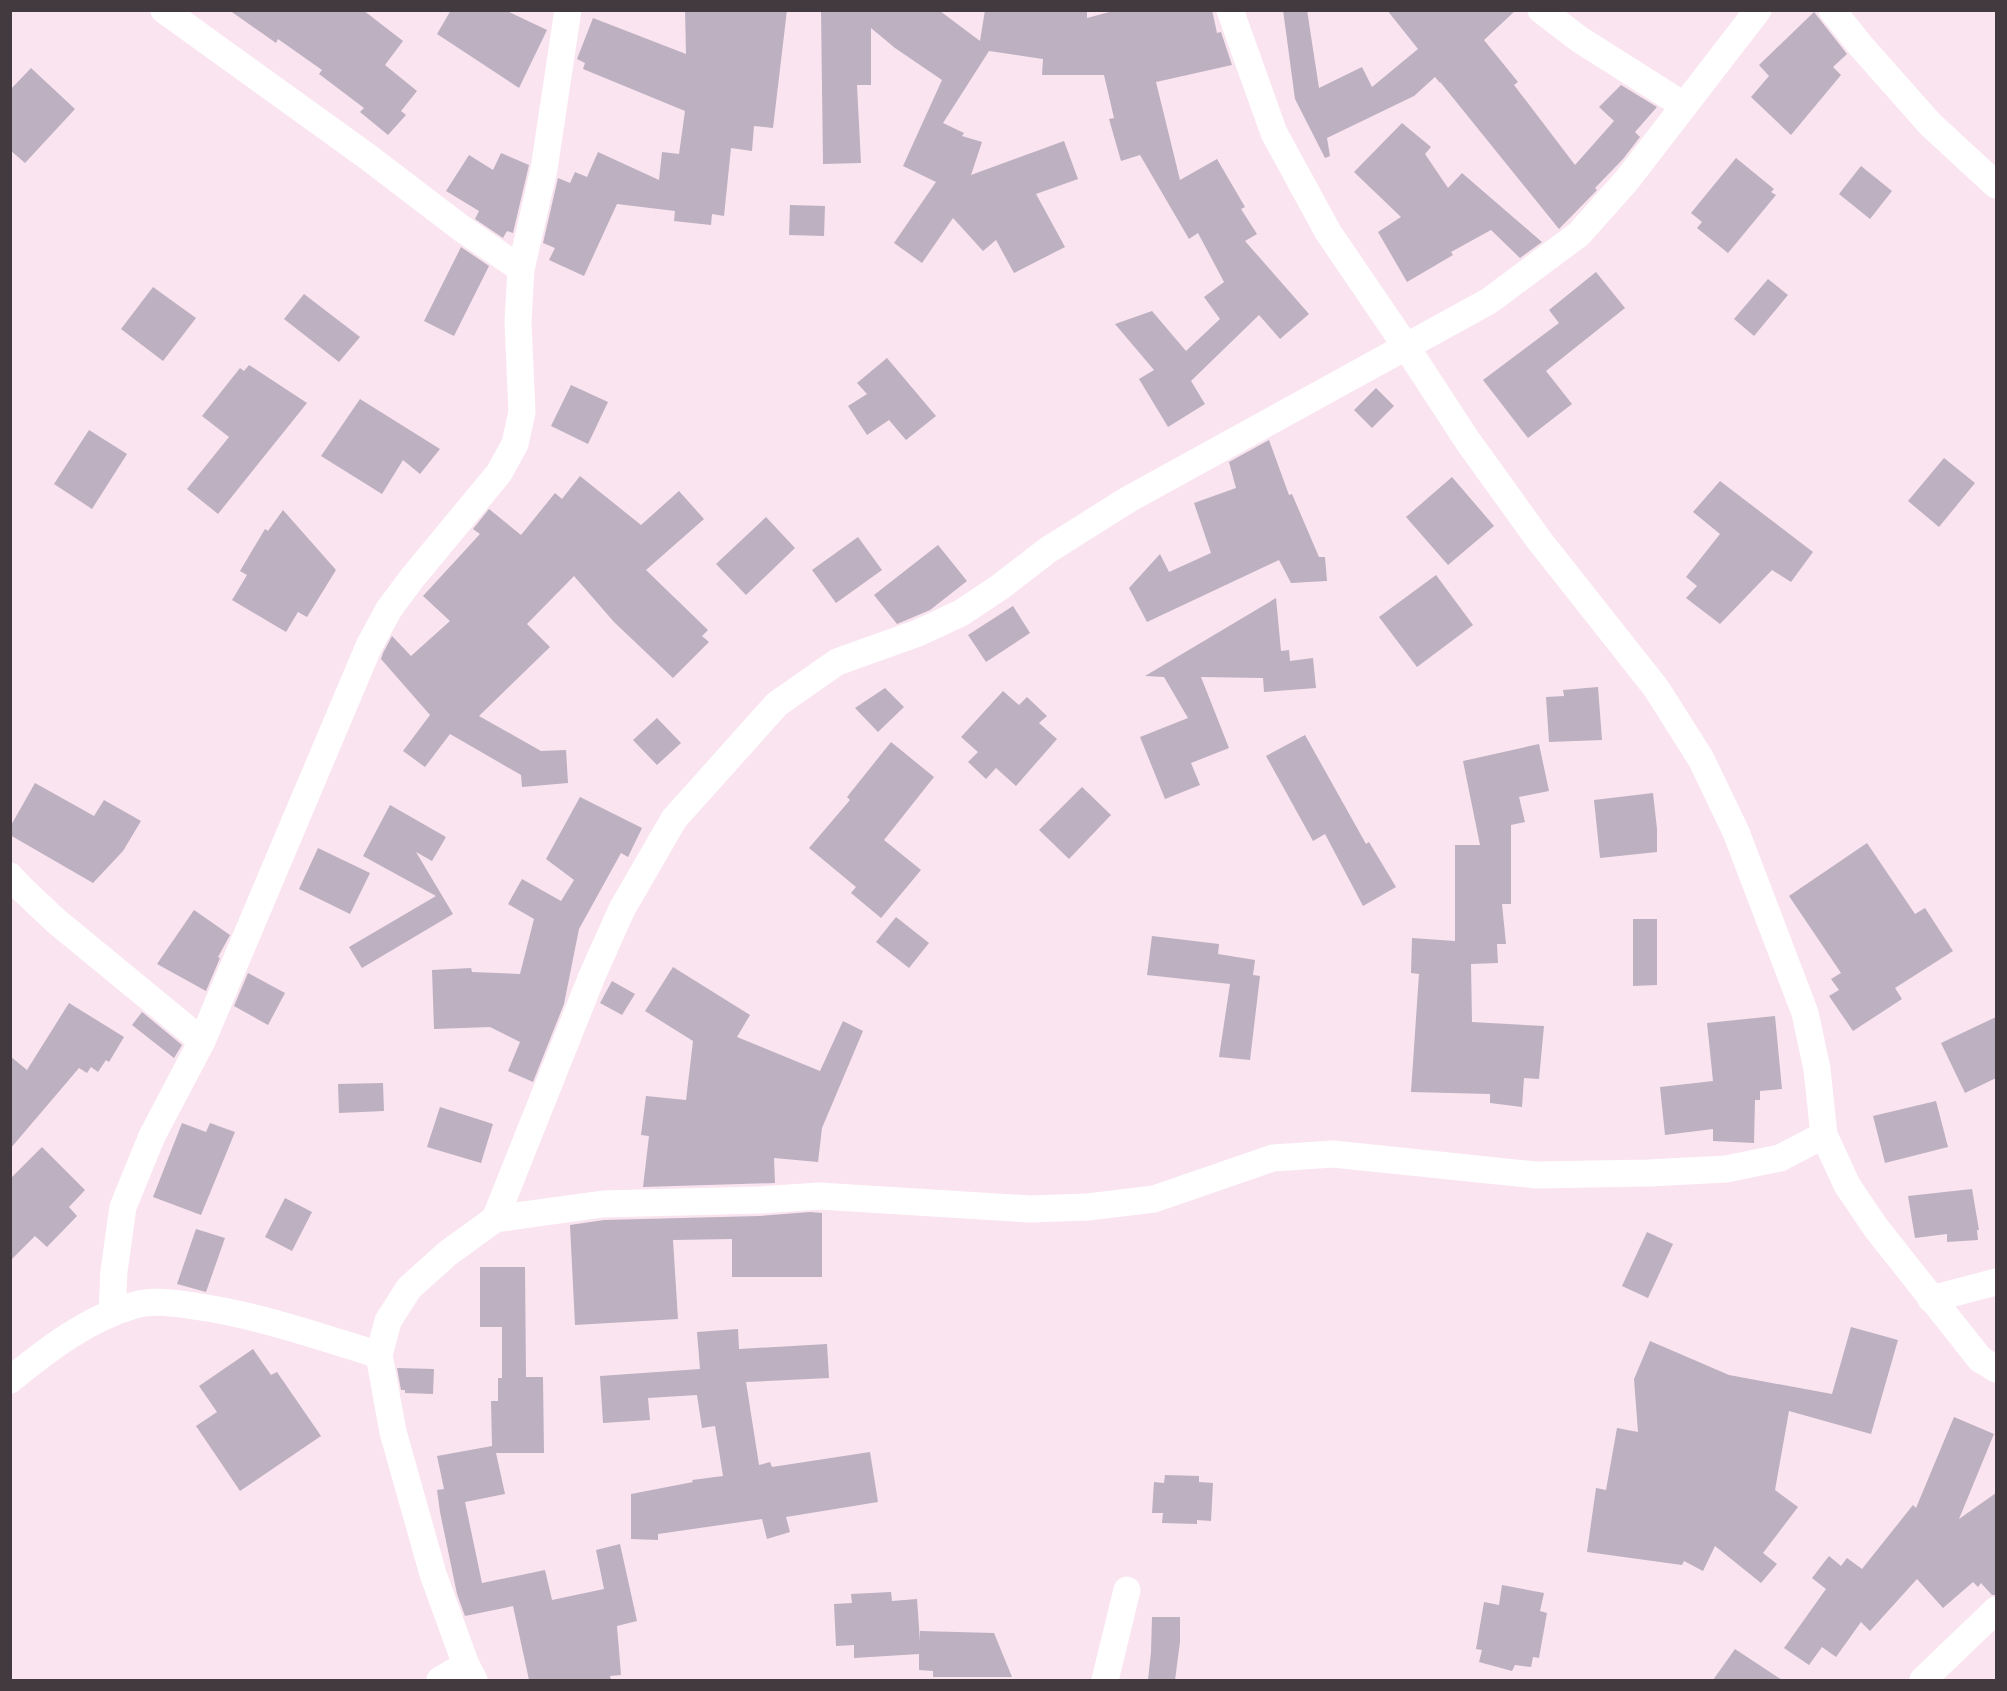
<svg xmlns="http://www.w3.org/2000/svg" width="2007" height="1691" viewBox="0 0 2007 1691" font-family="Raleway,sans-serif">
	<rect width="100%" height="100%" fill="#fae4f0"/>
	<g fill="#bdb0c1">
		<polygon points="229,10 363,10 403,41 385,65 417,91 401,111 406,115 388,135 360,112 364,108 319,74 322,70 278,39 276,43"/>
		<polygon points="451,10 505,10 547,30 519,88 437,34"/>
		<polygon points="685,10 787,10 773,128 754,126 752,151 731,148 724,216 712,214 711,225 674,221 675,211 617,204 584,276 549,260 555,248 543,243 558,178 570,183 575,172 587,177 598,152 659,180 662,152 679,154 685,111 583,69 585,63 577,59 593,18 686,54"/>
		<polygon points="821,10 940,11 980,41 985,10 1087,10 1087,18 1117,10 1212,10 1217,33 1221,32 1232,65 1156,82 1180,180 1217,159 1245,207 1241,209 1257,234 1245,241 1309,314 1280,339 1259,315 1191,381 1205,404 1168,427 1139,379 1154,370 1115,324 1152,311 1186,351 1220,319 1204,297 1224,282 1198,233 1189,239 1140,155 1121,161 1109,119 1114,118 1104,75 1042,75 1043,59 989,51 943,123 964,133 962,136 982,142 971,175 1064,141 1078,179 1036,194 1065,247 1014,273 996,240 983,251 953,218 922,263 894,243 936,182 903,166 942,80 895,48 871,28 871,85 857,85 861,163 823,164"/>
		<polygon points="1283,10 1307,10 1319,88 1362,67 1372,87 1418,49 1387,10 1516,10 1484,40 1518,82 1514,85 1575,165 1614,121 1599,107 1621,85 1657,107 1635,132 1640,137 1623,159 1595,188 1597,190 1559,229 1441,83 1442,82 1440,83 1435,77 1414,96 1327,138 1330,156 1325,158 1295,99"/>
		<polygon points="1814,12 1847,54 1833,67 1841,75 1791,135 1751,97 1769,76 1759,65"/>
		<polygon points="31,68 75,109 25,163 10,150 10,90"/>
		<polygon points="1402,123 1431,147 1425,154 1448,188 1462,173 1542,242 1520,258 1491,230 1451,252 1453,255 1407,282 1378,232 1401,217 1354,172"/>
		<polygon points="501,153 529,165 513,233 507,231 503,238 475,219 479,211 446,191 469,155 493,170"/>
		<polygon points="1736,158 1774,189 1771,192 1776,195 1728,253 1697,228 1702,222 1691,213"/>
		<polygon points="1861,166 1892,191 1870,219 1839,194"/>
		<polygon points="790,205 825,206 824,236 789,235"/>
		<polygon points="461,247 489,266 454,336 424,321"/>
		<polygon points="1596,272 1625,308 1546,371 1572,404 1528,438 1483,380 1559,323 1549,310"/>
		<polygon points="1768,279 1788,295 1754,336 1734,319"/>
		<polygon points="153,287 196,318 163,361 121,329"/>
		<polygon points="304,294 360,337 339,362 284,319"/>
		<polygon points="887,358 936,416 906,440 889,420 867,435 848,406 867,394 857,383"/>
		<polygon points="249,365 307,403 218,514 187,489 229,437 202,416 240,368 244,371"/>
		<polygon points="571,385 608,402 588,444 551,426"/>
		<polygon points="1376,388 1394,406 1372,428 1354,410"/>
		<polygon points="360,399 440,449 420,474 403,460 382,494 321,456"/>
		<polygon points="89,430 127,454 92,509 54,484"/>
		<polygon points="1269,440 1289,495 1292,494 1319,557 1325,557 1327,581 1291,583 1279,560 1147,622 1129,588 1160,554 1169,572 1211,553 1194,503 1236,488 1229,462"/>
		<polygon points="1944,458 1975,483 1939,527 1908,501"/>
		<polygon points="580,476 641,525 679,491 704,519 646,570 708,630 702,636 709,642 673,678 614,622 574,576 527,624 550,647 479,716 541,751 566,750 568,783 522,787 521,775 450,734 425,767 403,751 430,715 381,659 383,653 392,636 411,656 450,621 423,596 480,534 473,529 489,509 521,535 555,493 562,499"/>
		<polygon points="1452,477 1494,526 1448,565 1406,517"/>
		<polygon points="1720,481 1813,552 1791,582 1772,570 1720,624 1686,598 1697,586 1686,577 1720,534 1693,512"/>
		<polygon points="283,510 336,570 307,617 298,612 286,632 232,600 247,575 240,571 265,529 268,531"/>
		<polygon points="766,517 795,548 746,595 716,564"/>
		<polygon points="858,537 882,570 836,603 812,570"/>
		<polygon points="938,545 967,581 930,610 897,624 874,595"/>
		<polygon points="1436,575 1473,625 1417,667 1379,617"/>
		<polygon points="1276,598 1281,651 1289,650 1290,661 1313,658 1316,688 1264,692 1263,678 1201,677 1229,748 1191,763 1200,785 1165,799 1140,737 1188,718 1164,677 1145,676"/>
		<polygon points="1013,606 1030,633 986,662 968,635"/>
		<polygon points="1598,687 1602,740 1549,742 1546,697 1564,696 1563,690"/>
		<polygon points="885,688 904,707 878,732 855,708"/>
		<polygon points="1003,691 1019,705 1027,697 1047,716 1039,723 1057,739 1016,786 996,768 986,779 968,762 978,752 961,737"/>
		<polygon points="657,718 681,743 657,765 633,740"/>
		<polygon points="1305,735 1366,844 1369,842 1396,887 1363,906 1325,834 1313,841 1266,756"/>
		<polygon points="891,742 934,777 884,840 921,870 881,918 851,893 856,887 809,848 850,800 847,797"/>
		<polygon points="1539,744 1549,791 1519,797 1525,822 1511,825 1511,904 1502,904 1506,944 1497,944 1498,963 1471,964 1472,1022 1544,1026 1539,1079 1524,1078 1522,1107 1490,1103 1490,1094 1411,1092 1419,974 1411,973 1412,938 1455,941 1455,845 1480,845 1463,761"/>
		<polygon points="35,783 94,816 104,800 141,821 123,851 93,883 10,835 10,827"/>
		<polygon points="1082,787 1111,815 1069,859 1039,830"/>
		<polygon points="1653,793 1657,829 1657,852 1600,858 1594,800"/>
		<polygon points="580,797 642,828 628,857 621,853 579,929 564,1004 533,1082 508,1071 520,1042 490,1027 434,1029 432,970 471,968 472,972 520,974 534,919 508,904 522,879 561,901 574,880 546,859"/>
		<polygon points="390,805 446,837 432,861 416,852 453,914 362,968 349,947 436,896 363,856"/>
		<polygon points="1867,843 1915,914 1925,908 1953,951 1895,988 1902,999 1853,1031 1829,996 1839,990 1831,979 1841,973 1789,896"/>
		<polygon points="318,848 370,873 350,914 299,889"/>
		<polygon points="194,910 230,935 218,957 220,958 206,991 157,964"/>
		<polygon points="896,917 929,943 909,968 876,942"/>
		<polygon points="1633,919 1657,919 1657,985 1633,986"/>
		<polygon points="1152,936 1219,944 1218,954 1255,960 1253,975 1260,976 1250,1060 1219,1057 1230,984 1147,975"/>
		<polygon points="673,967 750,1015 737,1037 820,1071 843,1021 863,1031 822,1128 818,1162 774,1158 775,1183 643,1187 649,1136 641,1135 646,1096 686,1100 693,1041 645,1011"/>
		<polygon points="248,973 285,993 268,1025 234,1006"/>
		<polygon points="612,981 635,994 622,1015 600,1003"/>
		<polygon points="69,1003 124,1037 109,1062 106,1060 98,1072 91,1067 87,1073 79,1068 10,1149 10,1056 27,1070"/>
		<polygon points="142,1012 182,1045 174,1058 132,1025"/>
		<polygon points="1775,1016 1782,1089 1760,1091 1760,1100 1755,1100 1754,1143 1713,1141 1713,1129 1665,1135 1660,1087 1713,1081 1707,1023"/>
		<polygon points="1996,1017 1996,1078 1965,1093 1941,1043"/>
		<polygon points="383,1083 384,1111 339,1113 338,1084"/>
		<polygon points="1936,1101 1948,1147 1885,1163 1873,1116"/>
		<polygon points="440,1107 493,1124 481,1163 427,1147"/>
		<polygon points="182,1123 206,1132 210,1123 235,1132 201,1215 153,1197"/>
		<polygon points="42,1147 85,1190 69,1207 77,1216 47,1247 35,1236 10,1261 10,1179"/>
		<polygon points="1972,1189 1979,1230 1977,1230 1978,1240 1947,1242 1947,1234 1915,1238 1908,1196"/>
		<polygon points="285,1198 312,1212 292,1251 265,1237"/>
		<polygon points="810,1212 822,1213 822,1277 732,1277 732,1239 673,1240 678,1319 575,1325 570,1225 604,1220 760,1216"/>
		<polygon points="196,1229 225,1238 206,1292 177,1284"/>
		<polygon points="1647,1232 1673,1244 1648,1298 1622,1286"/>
		<polygon points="480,1267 525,1267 526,1377 543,1377 544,1453 496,1453 505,1494 465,1502 482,1583 545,1570 552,1600 604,1589 596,1550 620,1544 637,1621 617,1626 621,1675 610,1676 611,1680 529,1680 513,1606 465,1616 457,1594 440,1512 437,1490 444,1489 437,1456 492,1446 491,1401 498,1401 498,1378 502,1378 502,1327 480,1327"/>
		<polygon points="1851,1327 1898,1340 1871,1434 1789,1411 1775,1490 1798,1507 1763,1553 1777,1564 1761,1583 1715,1546 1703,1571 1684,1561 1682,1565 1587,1552 1596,1488 1606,1490 1617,1428 1638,1432 1634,1379 1650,1341 1729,1375 1832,1394"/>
		<polygon points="738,1329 739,1349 827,1344 829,1378 746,1382 759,1465 770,1462 772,1467 870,1452 878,1502 786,1517 790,1532 767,1539 762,1519 658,1534 658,1540 631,1539 631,1494 693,1482 692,1480 723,1476 715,1426 702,1428 697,1395 648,1398 650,1420 603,1423 600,1376 700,1369 697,1332"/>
		<polygon points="253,1349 271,1375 277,1372 321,1436 240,1491 196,1426 217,1412 199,1386"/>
		<polygon points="397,1368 434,1369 433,1394 405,1393 405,1390 401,1390"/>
		<polygon points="1954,1417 1994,1434 1959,1519 1996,1493 1996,1595 1992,1595 1981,1583 1978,1587 1973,1582 1943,1608 1917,1579 1870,1631 1861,1622 1836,1657 1822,1647 1809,1665 1784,1648 1826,1589 1812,1578 1829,1556 1841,1566 1847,1558 1862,1569 1913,1505 1916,1508"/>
		<polygon points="1165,1475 1199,1476 1199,1482 1213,1483 1211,1521 1197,1520 1197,1524 1162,1523 1163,1513 1152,1513 1154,1482 1164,1483"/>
		<polygon points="1502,1585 1544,1593 1540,1611 1547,1613 1539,1658 1533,1657 1531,1667 1515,1665 1512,1671 1479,1662 1482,1650 1476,1649 1484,1602 1499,1605"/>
		<polygon points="891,1592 892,1601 917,1599 920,1642 920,1631 994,1633 1012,1677 933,1677 933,1671 919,1670 919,1654 854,1658 854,1645 836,1646 834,1604 852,1603 851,1594"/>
		<polygon points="1152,1617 1180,1617 1180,1642 1175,1680 1148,1680 1151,1652"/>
		<polygon points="1735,1649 1782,1680 1713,1680"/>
	</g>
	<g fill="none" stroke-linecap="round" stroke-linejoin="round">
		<g stroke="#fff" stroke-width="27">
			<polyline points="164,10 368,157 461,228 521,269"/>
			<polyline points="1230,10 1274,133 1328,232 1407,348 1467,440 1539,540 1656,688 1701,759 1736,832 1805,1013 1817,1069 1824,1135 1847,1185 1876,1228 1980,1359 1996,1369"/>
			<polyline points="1541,10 1579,39 1683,105"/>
			<polyline points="1832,10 1860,45 1930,124 1996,185"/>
			<polyline points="10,876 20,887 56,921 202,1041"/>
			<polyline points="495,1219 592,976 622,909 674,819 777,704 837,662 918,633 961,613 1000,587 1048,550 1129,499 1489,301 1579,234 1627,180 1758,10"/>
			<polyline points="1931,1299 1996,1282"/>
			<polyline points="112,1313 114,1271 123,1207 152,1136 202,1041 369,646 389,609 413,577 499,473 515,444 522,412 518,322 521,269 544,169 568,10"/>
			<path d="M10,1380C47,1350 88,1318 135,1305C153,1300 175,1303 194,1306C258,1315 318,1336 379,1355"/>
			<polyline points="440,1680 466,1665"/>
			<polyline points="474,1680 466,1665 433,1574 393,1432 379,1355 388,1321 409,1288 448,1253 495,1219 603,1204 760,1200 819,1196 1030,1209 1088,1207 1154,1199 1273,1158 1333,1154 1536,1175 1649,1173 1726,1169 1780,1158 1824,1135"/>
			<polyline points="1105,1680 1127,1590"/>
			<polyline points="1923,1680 1996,1610"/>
		</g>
	</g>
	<rect width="2007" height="1691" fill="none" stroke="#423a3e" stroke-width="24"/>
</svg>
